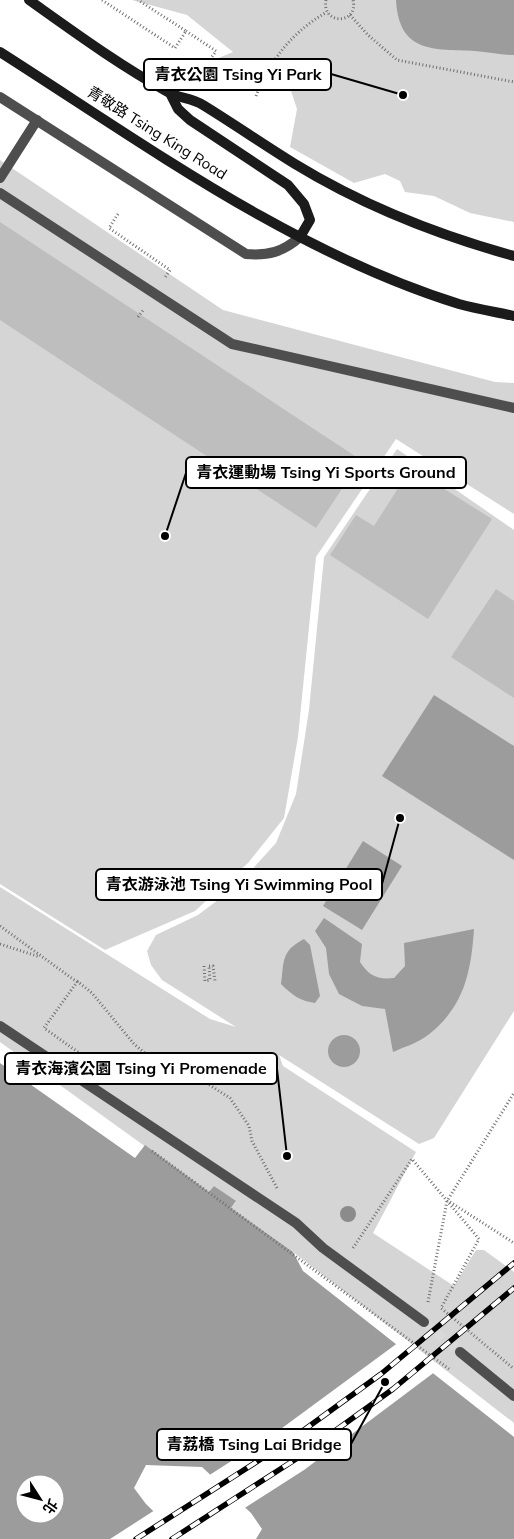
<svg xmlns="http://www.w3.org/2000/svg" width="514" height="1539" viewBox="0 0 514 1539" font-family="Mulish,'Noto Sans TC',sans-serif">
	<rect width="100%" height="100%" fill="#fff"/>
	<g fill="#d5d5d5">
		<polygon points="132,0 514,0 514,222 470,213 434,196 405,192 400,181 385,174 354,183 290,147 297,109 291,91 265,75 248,80 187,71 233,52 187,15"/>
		<polygon points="0,160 223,310 495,382 514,383 514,514 396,439 316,557 298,737 284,818 248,863 195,911 105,950 0,884"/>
		<polygon points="397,449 514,530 514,1011 434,1138 419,1144 279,1055 283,1066 416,1152 373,1233 454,1286 476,1250 484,1250 514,1272 514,1423 293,1252 231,1208 236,1202 214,1186 210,1193 0,1042 0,887 210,1019 236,1027 162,980 151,965 147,951 156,935 198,915 238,885 276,843 296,794 309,710 324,557"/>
	</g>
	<g fill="#9c9c9c" fill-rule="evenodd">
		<path d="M396,0H514V55C501,55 488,52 475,51C434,49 399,54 396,0Z"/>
		<polygon points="434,695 514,746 514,860 382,776"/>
		<polygon points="363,841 402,866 362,930 323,906"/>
		<path d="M324,918L362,944L360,962C369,976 378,980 394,978L405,966L404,943L474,929C471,973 464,1007 428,1035C418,1043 404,1047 393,1052L385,1009L362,1006L339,994L329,974L326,948L315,931Z"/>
		<path d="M304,939L310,945L320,996L315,1003C300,1001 292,995 281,984C284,961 281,951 304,939Z"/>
		<circle cx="344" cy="1051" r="16"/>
		<path d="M0,1063L135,1158L145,1145L209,1192L214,1186L236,1201L231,1208L293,1252L303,1271L514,1437V1539H256L262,1529L251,1513L202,1467L146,1465L134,1488L146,1504L182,1539H0ZM25,1484H55V1514H25Z"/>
	</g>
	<g fill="#fff">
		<polygon points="399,1342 436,1371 304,1470 243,1509 208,1476 278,1431"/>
		<polygon points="155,1510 185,1539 110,1539"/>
	</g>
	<g fill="#bebebe">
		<polygon points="0,222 361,460 316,528 0,320"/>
		<polygon points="411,468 492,519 428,619 330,555 356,515 374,526"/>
		<polygon points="496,589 514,601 514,698 451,657"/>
	</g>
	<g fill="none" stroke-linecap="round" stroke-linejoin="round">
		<polyline stroke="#d9d9d9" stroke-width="10" stroke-dasharray="10 5" stroke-linecap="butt" points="424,1322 460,1352"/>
		<g stroke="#707070" stroke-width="3" stroke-dasharray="1 2.5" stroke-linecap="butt">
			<polyline points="102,0 175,48 186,31 138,0"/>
			<path d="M326,0C321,25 359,25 353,0"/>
			<polyline points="350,15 368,35 397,60 514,82"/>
			<polyline points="186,31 216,51 200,74"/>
			<path d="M256,96C271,59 292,32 327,12"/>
			<polyline points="118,214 109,228 170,270 164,279"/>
			<polyline points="138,317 144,309"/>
			<polyline points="0,926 77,982 44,1028 99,1067"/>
			<polyline points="0,944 40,957"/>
			<polyline points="204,966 205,981 210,980 209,966"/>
			<polyline points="209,966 213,966 215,981"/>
			<polyline points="77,981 92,993 134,1044 147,1055 161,1063 197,1077 230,1098 249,1126 252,1141 277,1188"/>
			<polyline points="152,1151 449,1369"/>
			<polyline points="450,1202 514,1243"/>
			<polyline points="353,1248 412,1159 479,1239 441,1308 514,1369"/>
			<polyline points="428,1302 447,1201 514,1093"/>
		</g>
		<g stroke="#4e4e4e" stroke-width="10">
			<polyline points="0,178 37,120"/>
			<polyline points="0,193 232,344 514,408"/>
		</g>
		<g stroke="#4e4e4e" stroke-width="10">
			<path d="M0,97L246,254C268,256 283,252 300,237"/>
			<polyline points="0,1026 296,1223 323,1248 424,1322"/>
			<polyline points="460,1352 514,1396"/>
		</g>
		<g stroke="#1b1b1b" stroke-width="10">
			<path d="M29,0C74,32 119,65 168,92C178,98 192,98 203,105C234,124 264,145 295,164C362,205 438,235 514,256"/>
			<path d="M0,52C146,145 292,252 459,304C477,309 496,312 514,316"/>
			<polyline points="170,93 178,109 190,120 288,185 304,204 310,220 300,237"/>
		</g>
		<g stroke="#000" stroke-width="5.5">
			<g id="rail">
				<polyline points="136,1539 286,1443 381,1374 514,1263"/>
				<polyline points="172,1539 296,1459 393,1389 514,1288"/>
			</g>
		</g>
		<use href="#rail" stroke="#fff" stroke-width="4" stroke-dasharray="11" stroke-linecap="butt"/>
	</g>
	<circle fill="#8b8b8b" cx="348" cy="1214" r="8"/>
	<g text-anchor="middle" stroke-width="5" stroke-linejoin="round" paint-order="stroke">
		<g font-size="15" fill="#000" stroke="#fff">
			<text transform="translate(157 133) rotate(32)" y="5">青敬路 Tsing King Road</text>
		</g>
	</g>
	<path fill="none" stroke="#000" stroke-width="2" d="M403 95L331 74M165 536L186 473M400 818L382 884M287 1156L277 1069M385 1382L351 1444"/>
	<g fill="#000" stroke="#fff" stroke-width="2">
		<circle cx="403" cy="95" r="5"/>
		<circle cx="165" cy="536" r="5"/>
		<circle cx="400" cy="818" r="5"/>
		<circle cx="287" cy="1156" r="5"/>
		<circle cx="385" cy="1382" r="5"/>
	</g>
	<g fill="#fff" stroke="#000" stroke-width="2">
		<rect x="144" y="59" width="187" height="31" rx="5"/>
		<rect x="186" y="457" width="280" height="31" rx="5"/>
		<rect x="96" y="869" width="286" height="31" rx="5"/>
		<rect x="5" y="1053" width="272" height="31" rx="5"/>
		<rect x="157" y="1429" width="194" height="31" rx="5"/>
	</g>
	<g font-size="16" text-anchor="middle" font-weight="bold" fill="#000">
		<text x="238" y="80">青衣公園 Tsing Yi Park</text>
		<text x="326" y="478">青衣運動場 Tsing Yi Sports Ground</text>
		<text x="239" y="890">青衣游泳池 Tsing Yi Swimming Pool</text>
		<text x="141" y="1074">青衣海濱公園 Tsing Yi Promenade</text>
		<text x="254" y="1450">青荔橋 Tsing Lai Bridge</text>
	</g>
	<g transform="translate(40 1499) rotate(126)"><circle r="24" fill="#ffffff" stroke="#999999"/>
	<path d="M0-4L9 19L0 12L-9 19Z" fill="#000000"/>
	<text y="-8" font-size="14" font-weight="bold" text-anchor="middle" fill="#000000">北</text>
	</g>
</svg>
